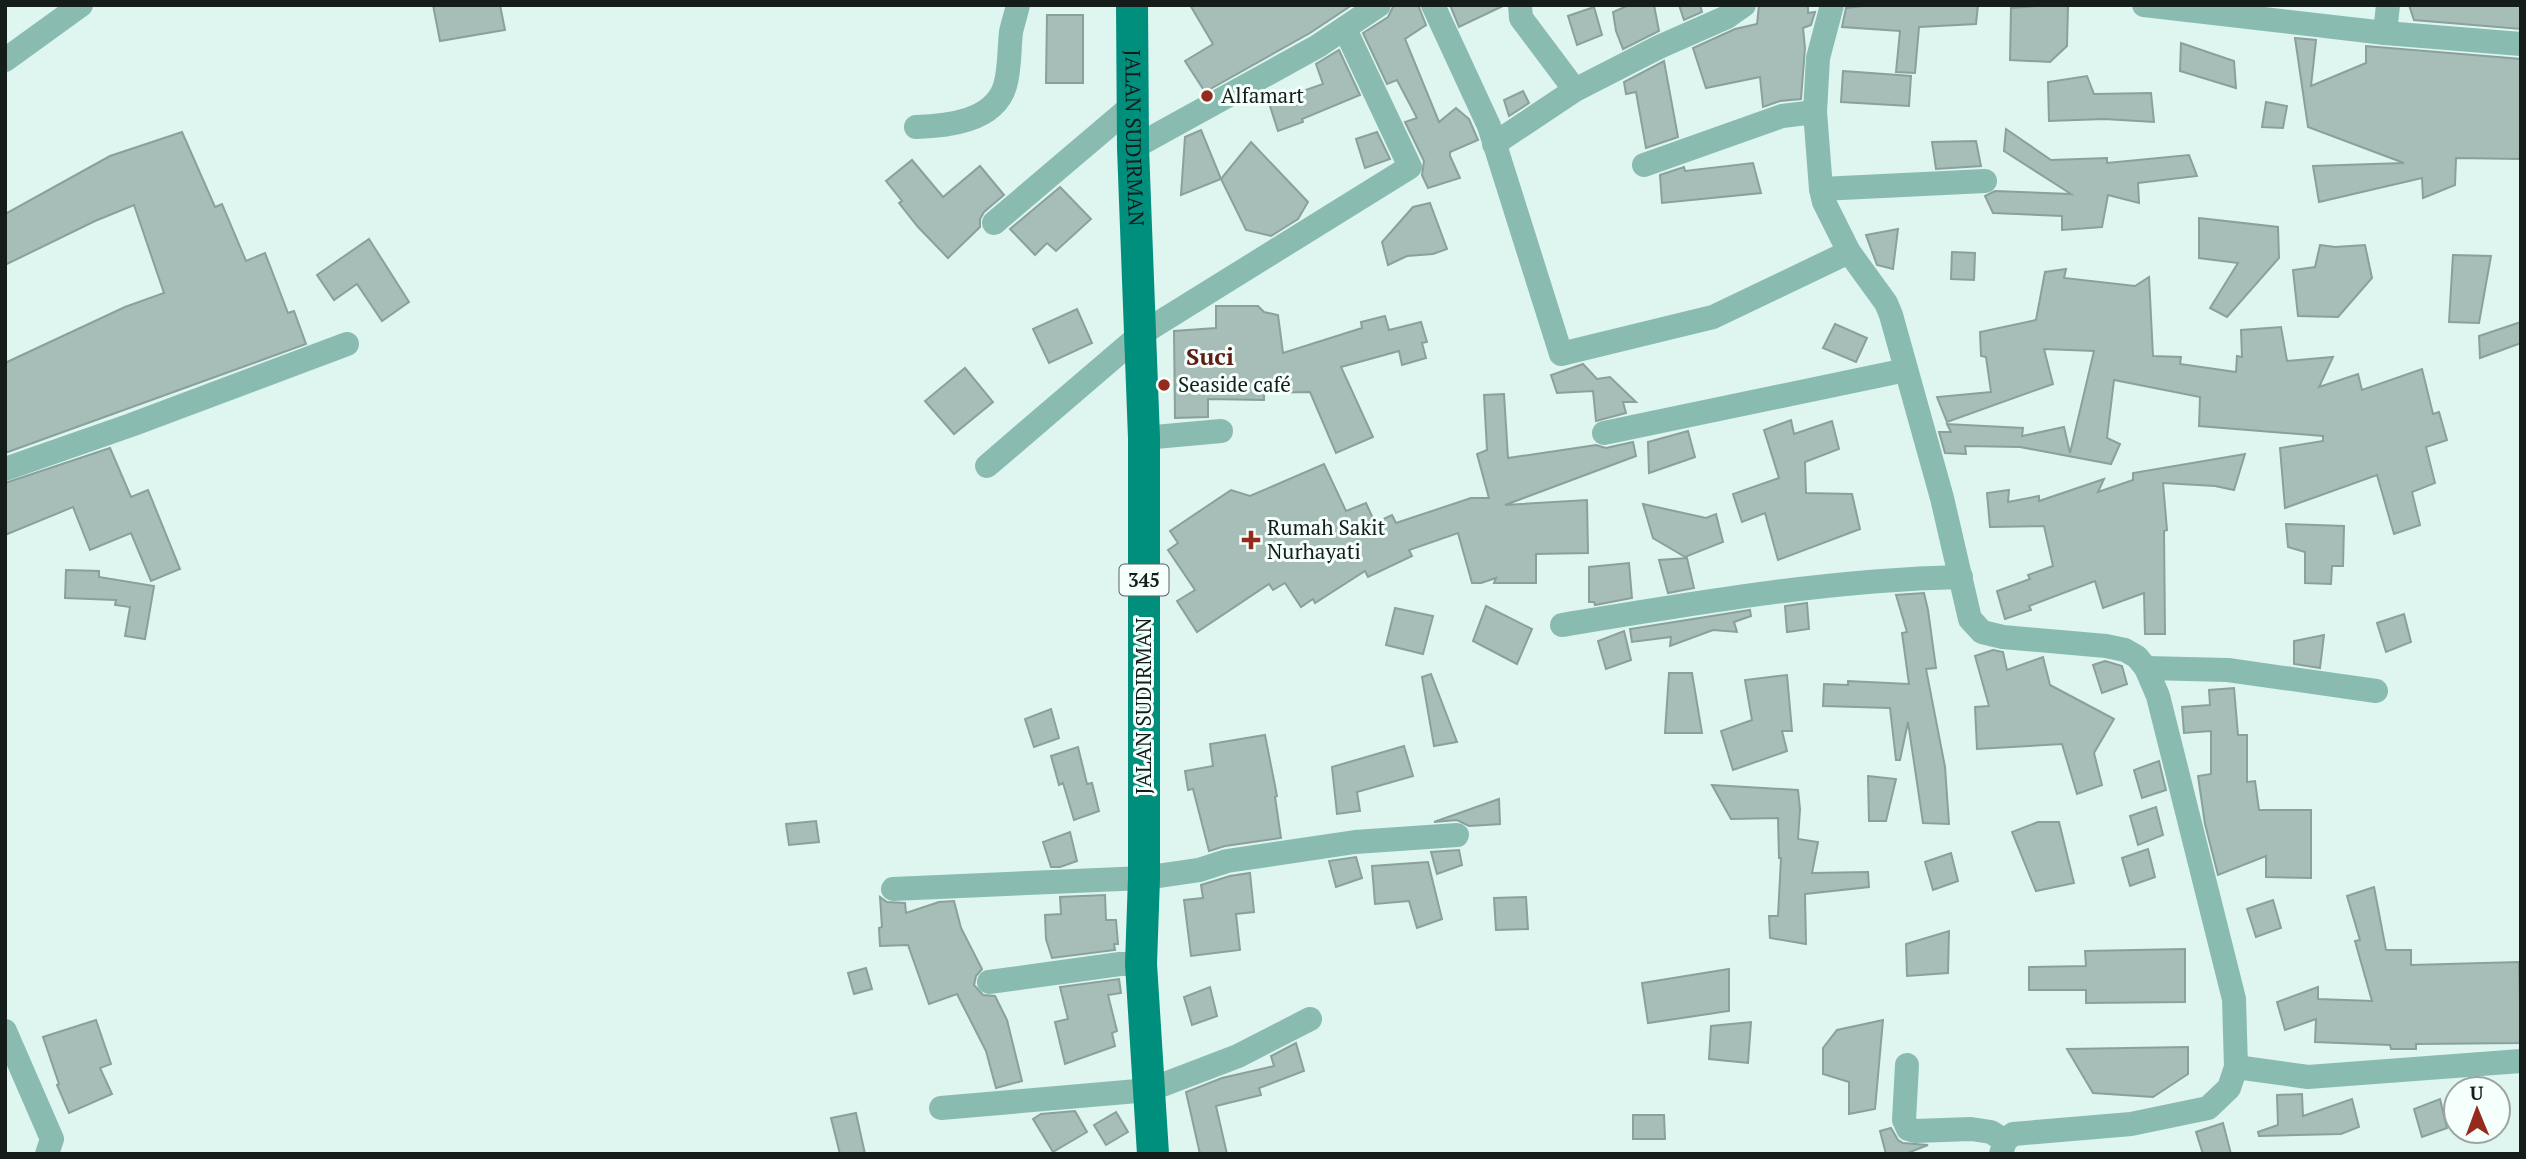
<svg xmlns="http://www.w3.org/2000/svg" width="2526" height="1159" viewBox="0 0 2526 1159" font-family="'PT Serif',serif">
	<rect width="100%" height="100%" fill="#def5f0"/>
	<g fill="#a6bdb8" stroke="#8aa09b" stroke-width="2">
		<polygon points="433,5 500,5 505,30 440,41"/>
		<polygon points="1190,5 1352,5 1310,33 1205,92 1185,61 1213,44"/>
		<polygon points="1394,5 1418,5 1426,25 1405,39 1439,122 1456,108 1469,119 1478,140 1450,152 1450,156 1460,178 1428,188 1422,175 1424,161 1405,122 1417,118 1397,80 1387,84 1363,33 1388,17"/>
		<polygon points="1450,5 1505,5 1459,27"/>
		<polygon points="1629,5 1654,5 1659,31 1623,49 1616,31 1613,12"/>
		<polygon points="1679,5 1700,5 1702,12 1684,20"/>
		<polygon points="1759,5 1808,5 1808,13 1815,12 1811,25 1803,28 1805,48 1801,99 1780,101 1763,107 1760,77 1706,88 1693,48 1735,29 1757,24"/>
		<polygon points="1872,5 1978,5 1976,24 1919,27 1915,73 1896,72 1900,31 1842,27 1846,8"/>
		<polygon points="2049,5 2068,5 2067,46 2050,62 2010,60 2011,8"/>
		<polygon points="2409,5 2521,5 2521,29 2414,20"/>
		<polygon points="1594,7 1602,35 1577,45 1568,16"/>
		<polygon points="1047,15 1083,15 1083,83 1046,83"/>
		<polygon points="2295,38 2316,40 2311,86 2366,63 2366,46 2521,59 2521,159 2456,158 2455,185 2423,198 2422,178 2319,202 2313,166 2404,163 2308,127"/>
		<polygon points="2181,43 2234,61 2236,88 2180,71"/>
		<polygon points="1339,50 1360,95 1302,119 1303,122 1278,131 1269,103 1323,84 1316,64"/>
		<polygon points="1664,61 1678,137 1646,148 1636,92 1626,94 1624,82"/>
		<polygon points="1843,71 1911,76 1909,106 1841,102"/>
		<polygon points="2087,76 2094,94 2151,93 2154,122 2104,119 2049,121 2048,82"/>
		<polygon points="1523,91 1529,103 1509,116 1504,100"/>
		<polygon points="2266,102 2287,106 2283,128 2262,127"/>
		<polygon points="2006,129 2051,160 2107,158 2107,163 2189,155 2197,176 2138,183 2139,203 2108,195 2102,227 2062,230 2062,216 1993,213 1985,196 1995,191 2071,194 2004,151"/>
		<polygon points="1201,130 1221,179 1181,195 1185,137"/>
		<polygon points="182,132 215,207 222,204 246,261 265,253 288,313 294,311 306,344 5,453 5,363 125,307 164,293 134,205 95,221 5,265 5,214 110,156"/>
		<polygon points="1377,132 1390,159 1365,168 1356,139"/>
		<polygon points="1976,141 1981,166 1936,169 1932,142"/>
		<polygon points="1251,142 1308,202 1298,219 1271,236 1246,230 1221,179"/>
		<polygon points="912,160 943,197 980,166 1004,195 984,212 980,219 980,227 948,258 918,227 899,203 902,201 886,181"/>
		<polygon points="1753,163 1761,193 1662,203 1660,175 1684,167 1685,171"/>
		<polygon points="1060,187 1091,219 1056,251 1047,243 1035,255 1010,229"/>
		<polygon points="1430,203 1447,249 1433,254 1407,256 1388,265 1382,242 1413,207"/>
		<polygon points="2199,218 2278,227 2279,258 2227,317 2210,308 2238,263 2199,258"/>
		<polygon points="1898,229 1893,269 1877,265 1866,235"/>
		<polygon points="369,239 409,302 382,321 357,284 334,300 317,275"/>
		<polygon points="2320,245 2335,247 2365,245 2372,278 2338,317 2298,316 2293,270 2315,267"/>
		<polygon points="1952,252 1975,253 1974,280 1951,279"/>
		<polygon points="2453,255 2491,256 2479,323 2449,322"/>
		<polygon points="2066,269 2064,278 2135,286 2149,277 2153,356 2181,357 2180,364 2236,372 2237,356 2242,357 2241,330 2281,327 2287,361 2333,357 2319,387 2358,374 2362,390 2422,369 2433,414 2439,412 2447,440 2426,447 2435,483 2412,492 2420,525 2394,534 2377,475 2285,508 2280,448 2323,441 2323,436 2199,426 2200,397 2114,380 2107,438 2120,444 2111,464 2020,447 1965,446 1966,454 1945,453 1939,432 1951,432 1947,424 2023,428 2022,436 2064,427 2070,453 2094,351 2044,349 2053,384 1947,422 1937,397 1991,392 1986,357 1981,356 1980,332 2036,320 2045,272"/>
		<polygon points="1216,306 1258,306 1264,312 1278,315 1283,353 1362,328 1361,322 1385,316 1389,330 1421,322 1427,342 1422,343 1426,358 1402,365 1399,351 1341,367 1373,437 1336,453 1310,392 1264,393 1264,400 1208,399 1208,417 1175,418 1174,331 1216,328"/>
		<polygon points="1077,309 1092,343 1049,363 1033,329"/>
		<polygon points="2521,322 2521,343 2480,358 2479,336"/>
		<polygon points="1835,324 1867,338 1856,362 1823,348"/>
		<polygon points="1583,364 1597,379 1610,377 1636,402 1623,402 1626,413 1596,421 1593,391 1557,393 1551,375"/>
		<polygon points="965,368 993,402 954,434 925,401"/>
		<polygon points="1504,394 1508,458 1596,445 1606,448 1633,442 1636,456 1505,505 1587,500 1588,553 1536,554 1536,583 1494,583 1496,578 1481,583 1472,583 1458,533 1409,550 1412,556 1368,577 1365,571 1315,603 1313,599 1301,607 1285,583 1273,590 1269,584 1197,632 1177,601 1195,590 1168,550 1178,543 1170,531 1231,490 1250,496 1324,464 1346,511 1366,503 1375,523 1392,515 1396,523 1471,498 1489,498 1477,454 1487,450 1484,395"/>
		<polygon points="1791,420 1794,434 1832,421 1839,449 1805,462 1806,493 1852,494 1860,529 1778,560 1765,513 1742,522 1733,494 1779,478 1764,430"/>
		<polygon points="1688,431 1695,457 1649,473 1648,442"/>
		<polygon points="110,448 131,497 148,490 180,569 151,581 131,533 90,550 73,507 5,535 5,483"/>
		<polygon points="2245,454 2234,490 2215,486 2163,483 2167,530 2164,531 2165,634 2145,634 2144,593 2103,608 2095,581 2029,606 2031,610 2005,619 1997,591 2030,579 2028,575 2053,566 2044,526 1990,527 1987,493 2009,490 2008,502 2039,496 2039,501 2104,479 2098,492 2133,480 2133,473"/>
		<polygon points="1643,504 1706,518 1716,514 1723,542 1685,557 1653,538"/>
		<polygon points="2286,524 2344,526 2343,566 2332,566 2331,584 2305,583 2305,552 2288,547"/>
		<polygon points="1687,558 1694,588 1668,593 1659,560"/>
		<polygon points="1629,563 1632,598 1595,605 1594,602 1589,602 1589,567"/>
		<polygon points="66,570 99,571 99,577 154,586 145,639 125,636 130,607 115,605 116,600 65,598"/>
		<polygon points="1924,593 1928,610 1936,668 1926,669 1945,767 1949,824 1923,823 1908,722 1900,760 1896,760 1890,708 1823,706 1824,684 1848,685 1848,681 1909,684 1902,633 1907,632 1896,595"/>
		<polygon points="1807,603 1809,629 1787,632 1785,606"/>
		<polygon points="1486,606 1532,629 1517,664 1473,641"/>
		<polygon points="1395,608 1433,616 1423,654 1386,645"/>
		<polygon points="1750,610 1751,616 1734,622 1737,632 1713,630 1670,646 1671,637 1632,642 1630,629"/>
		<polygon points="2404,614 2411,642 2386,652 2377,623"/>
		<polygon points="1624,631 1631,660 1606,669 1598,641"/>
		<polygon points="2324,635 2320,668 2294,664 2294,641"/>
		<polygon points="1993,650 2003,652 2007,670 2043,657 2050,685 2114,719 2094,753 2102,785 2077,794 2062,744 1977,749 1975,707 1989,706 1975,656"/>
		<polygon points="2105,661 2122,666 2127,684 2102,693 2093,665"/>
		<polygon points="1669,673 1692,673 1702,733 1665,733"/>
		<polygon points="1431,674 1457,742 1434,746 1422,677"/>
		<polygon points="1787,675 1792,731 1782,731 1787,751 1733,770 1721,731 1752,720 1745,680"/>
		<polygon points="2234,688 2238,735 2247,735 2247,782 2255,781 2259,810 2311,810 2311,878 2266,877 2266,856 2218,875 2205,824 2198,776 2211,774 2211,731 2184,733 2182,707 2210,705 2209,690"/>
		<polygon points="1051,709 1059,738 1034,747 1025,719"/>
		<polygon points="1265,735 1277,796 1275,797 1281,838 1225,846 1209,851 1193,789 1188,790 1185,771 1213,766 1210,744"/>
		<polygon points="1404,746 1413,776 1357,792 1360,811 1337,814 1332,767"/>
		<polygon points="1078,747 1087,784 1092,783 1099,811 1074,820 1063,783 1059,785 1051,756"/>
		<polygon points="2159,761 2166,790 2142,798 2134,770"/>
		<polygon points="1868,776 1896,779 1886,821 1869,821"/>
		<polygon points="1712,785 1798,790 1800,809 1798,839 1818,842 1812,873 1868,872 1869,887 1805,894 1806,944 1770,938 1769,916 1778,916 1781,858 1779,858 1778,818 1731,819"/>
		<polygon points="1499,799 1500,824 1469,826 1457,820 1434,822"/>
		<polygon points="2156,807 2163,835 2138,845 2130,816"/>
		<polygon points="816,821 819,842 789,845 786,824"/>
		<polygon points="2038,822 2059,822 2074,883 2036,891 2012,832"/>
		<polygon points="1070,832 1077,861 1060,867 1051,867 1043,842"/>
		<polygon points="2148,849 2155,877 2130,886 2122,858"/>
		<polygon points="1459,850 1462,865 1437,874 1431,852"/>
		<polygon points="1951,853 1958,881 1933,890 1925,862"/>
		<polygon points="1356,857 1362,878 1336,887 1329,861"/>
		<polygon points="1428,862 1442,919 1417,928 1409,901 1375,904 1372,866"/>
		<polygon points="1250,873 1254,912 1236,914 1240,950 1191,956 1184,900 1203,898 1201,885 1230,876"/>
		<polygon points="2374,887 2386,950 2411,950 2411,965 2519,962 2521,1043 2416,1044 2416,1049 2391,1049 2390,1045 2315,1042 2316,1019 2285,1030 2277,1002 2318,987 2318,999 2372,1001 2355,941 2360,940 2347,896"/>
		<polygon points="1105,895 1106,920 1116,920 1118,944 1114,944 1115,950 1052,958 1046,939 1045,915 1061,914 1060,897"/>
		<polygon points="880,897 887,902 905,903 906,913 939,902 954,901 961,928 982,969 976,976 974,985 983,995 995,996 1007,1020 1022,1081 996,1088 986,1051 957,994 929,1004 908,945 880,946 879,928 882,927"/>
		<polygon points="1526,897 1528,929 1496,930 1494,898"/>
		<polygon points="2273,900 2281,928 2256,937 2247,909"/>
		<polygon points="1949,931 1948,973 1907,976 1906,944"/>
		<polygon points="2185,949 2185,1002 2086,1003 2086,990 2029,990 2029,967 2086,966 2085,951"/>
		<polygon points="866,968 872,989 854,994 848,973"/>
		<polygon points="1729,969 1729,1011 1648,1023 1642,983"/>
		<polygon points="1119,979 1121,993 1108,995 1117,1031 1112,1033 1115,1046 1065,1064 1055,1022 1068,1019 1060,987"/>
		<polygon points="1210,987 1217,1016 1192,1025 1184,997"/>
		<polygon points="96,1020 111,1064 100,1068 112,1094 69,1113 57,1085 59,1084 43,1037"/>
		<polygon points="1883,1020 1875,1109 1849,1114 1849,1082 1823,1074 1823,1048 1837,1030"/>
		<polygon points="1751,1022 1748,1063 1709,1059 1711,1026"/>
		<polygon points="1296,1043 1304,1071 1259,1088 1261,1095 1216,1106 1227,1154 1200,1154 1186,1092 1222,1078 1274,1066 1271,1056"/>
		<polygon points="2188,1047 2188,1074 2153,1097 2093,1093 2067,1049"/>
		<polygon points="2302,1094 2303,1116 2352,1099 2359,1127 2341,1134 2259,1136 2258,1132 2278,1125 2277,1095"/>
		<polygon points="2440,1099 2447,1128 2422,1137 2414,1109"/>
		<polygon points="1075,1111 1087,1132 1053,1152 1033,1119 1041,1114"/>
		<polygon points="1116,1112 1128,1132 1106,1145 1094,1125"/>
		<polygon points="856,1113 865,1154 840,1154 831,1118"/>
		<polygon points="1633,1115 1664,1115 1665,1139 1633,1139"/>
		<polygon points="2223,1123 2231,1154 2203,1154 2196,1132"/>
		<polygon points="1891,1128 1898,1140 1903,1143 1928,1145 1905,1154 1886,1154 1880,1131"/>
	</g>
	<g fill="none" stroke-linecap="round" stroke-linejoin="round">
		<g stroke="#89bbb1" stroke-width="24">
			<polyline points="1433,5 1489,126 1561,354 1713,317 1849,252"/>
			<polyline points="1520,5 1521,18 1575,90"/>
			<polyline points="1832,5 1818,58 1815,112 1821,189 1824,202 1849,252 1886,303 1891,315 1942,498 1970,619 1982,632 2003,637 2106,646 2125,650 2137,657 2146,668 2158,696 2234,999 2236,1067 2229,1088 2208,1108 2131,1124 2013,1134 2005,1141 2001,1154"/>
			<polyline points="2144,5 2385,33 2388,5"/>
			<polyline points="2385,33 2521,44"/>
			<polyline points="5,60 81,5"/>
			<path d="M916,127C946,126 994,122 1005,86C1010,69 1009,50 1011,32C1013,23 1016,14 1018,5"/>
			<polyline points="1494,144 1575,90 1659,47 1727,17 1744,5"/>
			<polyline points="1133,148 1318,46 1379,5"/>
			<polyline points="1644,165 1782,116 1815,112"/>
			<polyline points="1821,189 1985,181"/>
			<polyline points="994,223 1133,105"/>
			<polyline points="1604,433 1906,370"/>
			<polyline points="1144,438 1221,431"/>
			<polyline points="987,466 1141,334 1410,167 1345,29"/>
			<polyline points="5,469 131,425 347,344"/>
			<path d="M1562,625C1694,603 1827,580 1961,577"/>
			<polyline points="2146,668 2228,670 2376,691"/>
			<polyline points="893,889 1144,878 1199,870 1227,861 1355,842 1457,835"/>
			<polyline points="989,982 1120,964 1141,964"/>
			<polyline points="5,1031 52,1139 47,1154"/>
			<polyline points="1907,1065 1904,1120 1908,1129 1915,1131 1971,1129 1991,1132 2005,1141"/>
			<polyline points="2236,1067 2308,1077 2521,1061"/>
			<polyline points="941,1108 1149,1090 1238,1056 1310,1019"/>
		</g>
		<path stroke="#008e7d" stroke-width="32" id="s1" d="M1132,5L1133,148L1144,438V878L1141,964L1153,1154"/>
	</g>
	<g fill="#952b1d" stroke="#f5fffc" stroke-width="2.5">
		<circle cx="1207" cy="96" r="7"/>
		<circle cx="1164" cy="385" r="7"/>
		<path d="M1247.5 529.5h7v7h7v7h-7v7h-7v-7h-7v-7h7z"/>
	</g>
	<g text-anchor="middle" stroke-width="6" stroke-linejoin="round" paint-order="stroke">
		<rect fill="#f5fffc" stroke="#58615e" stroke-width="2" x="1119.5" y="564.5" width="49" height="31" rx="5"/>
		<g font-size="19" font-weight="bold" fill="#151d1b">
			<text x="1144" y="587">345</text>
		</g>
		<g font-size="21" fill="#151d1b" stroke="#f5fffc" text-anchor="start">
			<text x="1221" y="103">Alfamart</text>
			<text x="1178" y="392">Seaside café</text>
			<text x="1267" y="535">Rumah Sakit<tspan x="1267" dy="24">Nurhayati</tspan></text>
		</g>
		<g font-size="21" fill="#151d1b" stroke="#f5fffc">
			<text dy="7" stroke="none"><textPath href="#s1" startOffset="133">JALAN SUDIRMAN</textPath></text>
			<text transform="translate(1144 706) rotate(-90)" y="7">JALAN SUDIRMAN</text>
		</g>
		<g font-size="24" font-weight="bold" fill="#601d13" stroke="#f5fffc">
			<text x="1210" y="365">Suci</text>
		</g>
	</g>
	<rect width="2526" height="1159" fill="none" stroke="#151d1b" stroke-width="14"/>
	<g transform="translate(2477 1110) rotate(359)"><circle r="33" fill="#f5fffc" stroke="#9ba5a2" stroke-width="2"/>
	<path d="M0-5L12 26L0 18L-12 26Z" fill="#952b1d"/>
	<text y="-10" font-size="19" font-weight="bold" text-anchor="middle" fill="#151d1b">U</text>
	</g>
</svg>
